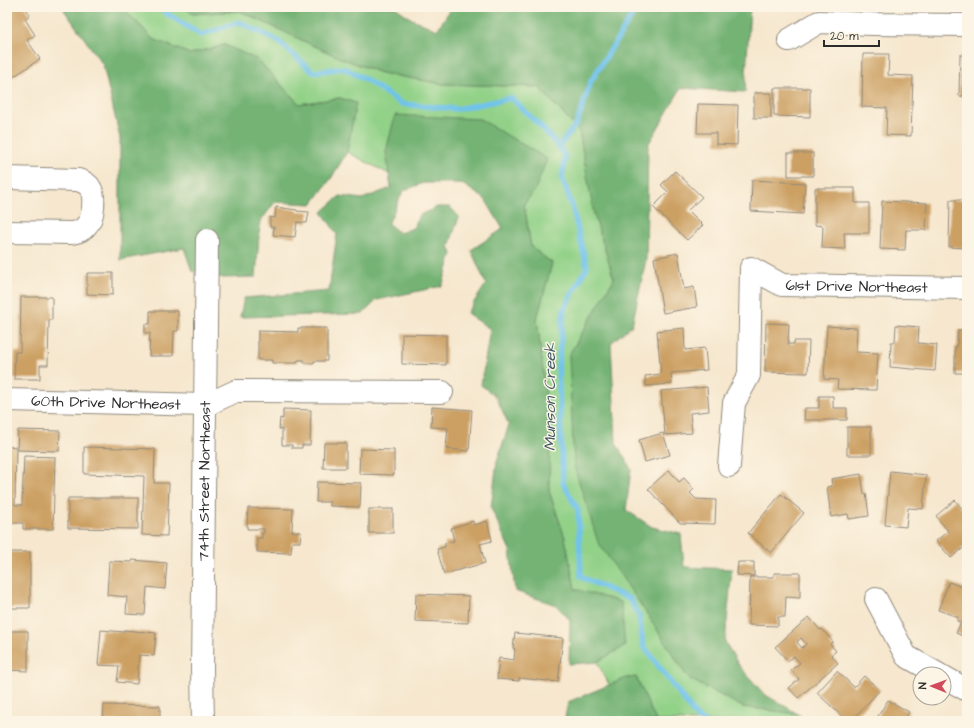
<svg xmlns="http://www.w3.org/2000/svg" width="974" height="728" viewBox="0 0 974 728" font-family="'Architects Daughter',sans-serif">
	<rect width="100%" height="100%" fill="#fcf5e5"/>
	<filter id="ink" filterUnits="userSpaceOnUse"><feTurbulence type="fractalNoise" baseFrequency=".025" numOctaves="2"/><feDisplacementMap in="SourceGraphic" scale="8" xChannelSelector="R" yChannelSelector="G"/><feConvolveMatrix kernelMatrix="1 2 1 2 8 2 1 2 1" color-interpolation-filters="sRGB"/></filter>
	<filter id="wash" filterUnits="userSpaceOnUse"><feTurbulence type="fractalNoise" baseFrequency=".012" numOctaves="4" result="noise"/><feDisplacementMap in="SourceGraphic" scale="16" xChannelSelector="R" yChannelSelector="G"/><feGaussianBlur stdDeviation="0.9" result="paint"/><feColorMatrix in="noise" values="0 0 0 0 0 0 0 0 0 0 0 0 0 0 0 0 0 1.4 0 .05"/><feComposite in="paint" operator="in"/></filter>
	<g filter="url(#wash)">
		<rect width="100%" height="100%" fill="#f6e7ce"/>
		<polygon fill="#92d188" stroke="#5e7e5a" points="122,7 186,7 193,14 240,11 338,57 381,73 443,84 539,87 579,131 594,214 614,279 569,355 649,617 688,678 743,707 798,714 808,721 656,721 636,677 610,686 597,662 625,646 575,589 565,538 549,491 550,431 537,319 552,263 531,247 524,204 535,190 396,115 386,152 389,174 347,152 355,103 340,98 299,104 258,60 225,45 190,54 153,39"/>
		<g fill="#75b374" stroke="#506f50">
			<polygon points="62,7 122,7 153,39 190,54 225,45 258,60 299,104 340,98 356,103 347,152 332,177 312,204 275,202 260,222 256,277 224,278 192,271 184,248 120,260 120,138 103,65"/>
			<polygon points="186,7 395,7 412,19 437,30 452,7 489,7 496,11 524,7 750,7 745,92 681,88 648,145 646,259 632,325 611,343 616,443 631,469 626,510 652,527 681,534 684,567 732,569 725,642 740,667 764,694 798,714 743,707 688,678 649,617 598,542 574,466 569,355 614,279 594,214 579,131 539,87 443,84 381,73 338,57 240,11 192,14"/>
			<polygon points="395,115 480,119 547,159 535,190 524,204 531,247 552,263 537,319 550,431 549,491 565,538 575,589 621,602 625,646 597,662 569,664 570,620 556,605 515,591 510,550 491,508 497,461 509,425 496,397 481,385 490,329 467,313 486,284 471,250 503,229 485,199 461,183 423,183 403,191 388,224 400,233 413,228 420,215 437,207 450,207 459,217 449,246 452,254 442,286 377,300 363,314 240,317 244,298 329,291 337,234 322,212 340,196 362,199 391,188 386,152"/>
			<polygon points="636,677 656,721 573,721 565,718 568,702 626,678"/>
		</g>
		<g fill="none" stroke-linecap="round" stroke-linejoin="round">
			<g stroke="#6fc3eb" stroke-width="5.5">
				<path d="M160,7L166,13L201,35L239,22L278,41L313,72L344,68L365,79L402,104L457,109L511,98C530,116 551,134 565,156L562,178L572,206L587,267L564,309L558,367L563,483L578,510L581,577L630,599L639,616L643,645L698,719L704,721"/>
				<polyline points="559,146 577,123 591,81 633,14 631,7"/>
			</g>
		</g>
		<g id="blocks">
			<g fill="#cca064" fill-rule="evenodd">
				<polygon points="7,7 25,7 30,15 25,19 35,35 27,40 40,59 7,81"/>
				<polygon points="863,54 889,54 888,75 913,76 911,136 886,135 887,108 862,107"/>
				<polygon points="960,55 967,55 967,96 959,96"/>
				<polygon points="774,88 810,88 810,117 774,116"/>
				<rect x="754" y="93" width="17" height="25"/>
				<polygon points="698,104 738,105 737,145 716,144 716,133 697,133"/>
				<rect x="788" y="153" width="25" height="23"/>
				<polygon points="675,171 702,197 688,210 703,225 687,240 653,207 668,192 661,185"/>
				<polygon points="752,180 805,183 803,214 751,211"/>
				<polygon points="815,188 855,188 855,203 869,203 869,233 844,233 845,249 822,248 823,226 815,225"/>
				<polygon points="950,200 967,200 967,248 949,247"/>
				<polygon points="882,201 927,203 926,230 906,230 905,250 880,249"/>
				<polygon points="276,207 297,210 297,211 309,212 307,223 297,222 295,237 273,235 274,227 270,227 270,217 275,218"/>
				<polygon points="678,253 684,289 694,287 697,307 663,313 654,258"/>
				<polygon points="87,273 113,273 113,295 87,294"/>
				<polygon points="21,297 52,297 52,320 49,320 48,365 40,365 40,379 14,379 15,352 20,352"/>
				<polygon points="150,311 178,311 178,331 174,331 173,356 149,356 150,333 145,333 145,324 150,324"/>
				<polygon points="766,323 789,324 788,344 794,344 794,341 809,341 808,373 765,372"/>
				<polygon points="896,325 919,327 918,343 937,345 935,371 890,367 891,342 895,342"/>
				<polygon points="827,326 857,328 856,352 878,353 876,390 837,389 838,380 824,379"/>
				<polygon points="298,328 327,328 327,361 314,361 314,363 304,363 304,360 298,360 297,363 272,363 272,360 258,360 258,331 298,332"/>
				<polygon points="684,328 685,350 705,348 707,370 671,373 672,384 646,386 645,376 661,374 657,331"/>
				<polygon points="958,330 967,330 967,373 955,373 955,347 957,347"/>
				<polygon points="402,334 446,335 446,365 402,364"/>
				<polygon points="707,387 709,411 690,413 692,433 665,435 661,391"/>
				<polygon points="819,396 833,396 833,408 847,408 847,420 804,420 805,408 819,408"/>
				<polygon points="432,407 472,410 469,451 446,449 448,428 431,427"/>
				<polygon points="283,409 311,410 310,445 302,445 302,448 292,448 292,445 282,445 282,429 279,429 280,418 283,419"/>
				<rect x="847" y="427" width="24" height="28"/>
				<polygon points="18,430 60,431 59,451 17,450"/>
				<polygon points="663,433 670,455 645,462 639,440"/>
				<polygon points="324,443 346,443 346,468 323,468"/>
				<polygon points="7,446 16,447 15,505 22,505 24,456 55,457 53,529 23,529 23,523 7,523"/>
				<polygon points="84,447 155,449 154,483 169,483 167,536 142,535 144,476 84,474"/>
				<polygon points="360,449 394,450 394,475 359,474"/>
				<polygon points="669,470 679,482 684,478 694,489 690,493 696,499 716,500 715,524 680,523 648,489"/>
				<polygon points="890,471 926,475 923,509 908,508 906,527 885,525"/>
				<polygon points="861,474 864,494 866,493 869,516 849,519 848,514 831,517 827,487 832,486 831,479"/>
				<polygon points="317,482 361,483 360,507 330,506 330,502 316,502"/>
				<polygon points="781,494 804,513 771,553 748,533"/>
				<polygon points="68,498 138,498 138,529 68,528"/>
				<polygon points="955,500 967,515 967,545 951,558 936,541 948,531 936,516"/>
				<polygon points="248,508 293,509 292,531 301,532 300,542 292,542 291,553 257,552 257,538 262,538 262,533 264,533 264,529 247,529"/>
				<rect x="369" y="509" width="24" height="24"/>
				<polygon points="473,521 474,525 487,521 492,541 480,544 485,563 444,574 437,549 445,547 445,543 454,541 451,528"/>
				<rect x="7" y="552" width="23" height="56"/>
				<polygon points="132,560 167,563 165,589 147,587 145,615 126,614 127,597 107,595 109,561 132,562"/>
				<polygon points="738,562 754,562 754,576 737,575"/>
				<polygon points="774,573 800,573 800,598 786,597 785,617 778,617 778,626 749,625 750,577 774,577"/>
				<polygon points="949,582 967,589 967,638 956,633 961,622 957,621 958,617 938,610"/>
				<polygon points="416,594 469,596 468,623 415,621"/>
				<path d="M809,617L820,630L822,629L833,642L830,644L836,651L831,655L838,663L798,698L789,688L799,679L791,670L800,663L794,656L788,661L775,647ZM801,638L806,644L802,648L797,642Z"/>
				<polygon points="101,630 124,632 124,630 156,633 154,656 139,655 137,684 117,682 119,666 98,665"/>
				<polygon points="7,631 28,631 28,671 7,670"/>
				<polygon points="515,633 563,638 558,682 519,678 519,681 497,679 499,658 514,660 515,649 513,648"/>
				<polygon points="837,671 854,687 864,676 880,690 851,721 847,721 817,693"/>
				<polygon points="888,700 909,712 903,721 875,721"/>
				<polygon points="104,705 160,706 160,721 103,721"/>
			</g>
		</g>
	</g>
	<g filter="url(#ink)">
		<use href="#blocks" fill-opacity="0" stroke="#90897c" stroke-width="1"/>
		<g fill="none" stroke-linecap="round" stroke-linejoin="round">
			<g stroke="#90897c" stroke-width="24">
				<g id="minor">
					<polyline points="789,40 819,22 872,24 967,25"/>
					<path d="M7,178L78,180C82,181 86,183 89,186C96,195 94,218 86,226C83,230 78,232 72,233L7,232"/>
					<path id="s1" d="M7,400L206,405L236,391L442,392"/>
					<path id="s2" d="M729,466L734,403L749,375L751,268L782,285L967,288"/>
					<polyline points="876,599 906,656 938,674"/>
					<polyline points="944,677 967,690"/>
					<path id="s3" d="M203,721L202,669L207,240"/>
				</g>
			</g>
			<use href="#minor" stroke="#fff" stroke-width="22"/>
		</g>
	</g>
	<g text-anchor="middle" stroke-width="3" stroke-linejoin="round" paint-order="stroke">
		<g font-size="15" fill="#2b2b2b" stroke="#fcf5e5">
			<text dy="5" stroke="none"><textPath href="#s2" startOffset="312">61st Drive Northeast</textPath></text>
			<text dy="5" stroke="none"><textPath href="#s1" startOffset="99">60th Drive Northeast</textPath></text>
			<text dy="5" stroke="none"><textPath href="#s3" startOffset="240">74th Street Northeast</textPath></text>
		</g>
		<g font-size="16" font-style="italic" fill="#3f5965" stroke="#fcf5e5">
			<text transform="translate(549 397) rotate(-90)" y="6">Munson Creek</text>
		</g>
	</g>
	<rect width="974" height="728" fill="none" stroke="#fcf5e5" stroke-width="24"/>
	<g transform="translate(932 686) rotate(271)"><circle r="19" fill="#fcf5e5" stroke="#a8a49b"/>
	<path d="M0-3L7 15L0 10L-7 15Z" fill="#d1495b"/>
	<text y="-6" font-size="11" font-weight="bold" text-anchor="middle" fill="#2b2b2b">N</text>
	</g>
	<path d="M824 40v6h55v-6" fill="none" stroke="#2b2b2b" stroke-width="2"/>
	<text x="830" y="40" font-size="12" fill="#2b2b2b" stroke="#fcf5e5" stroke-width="3" paint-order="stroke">20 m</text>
</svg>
